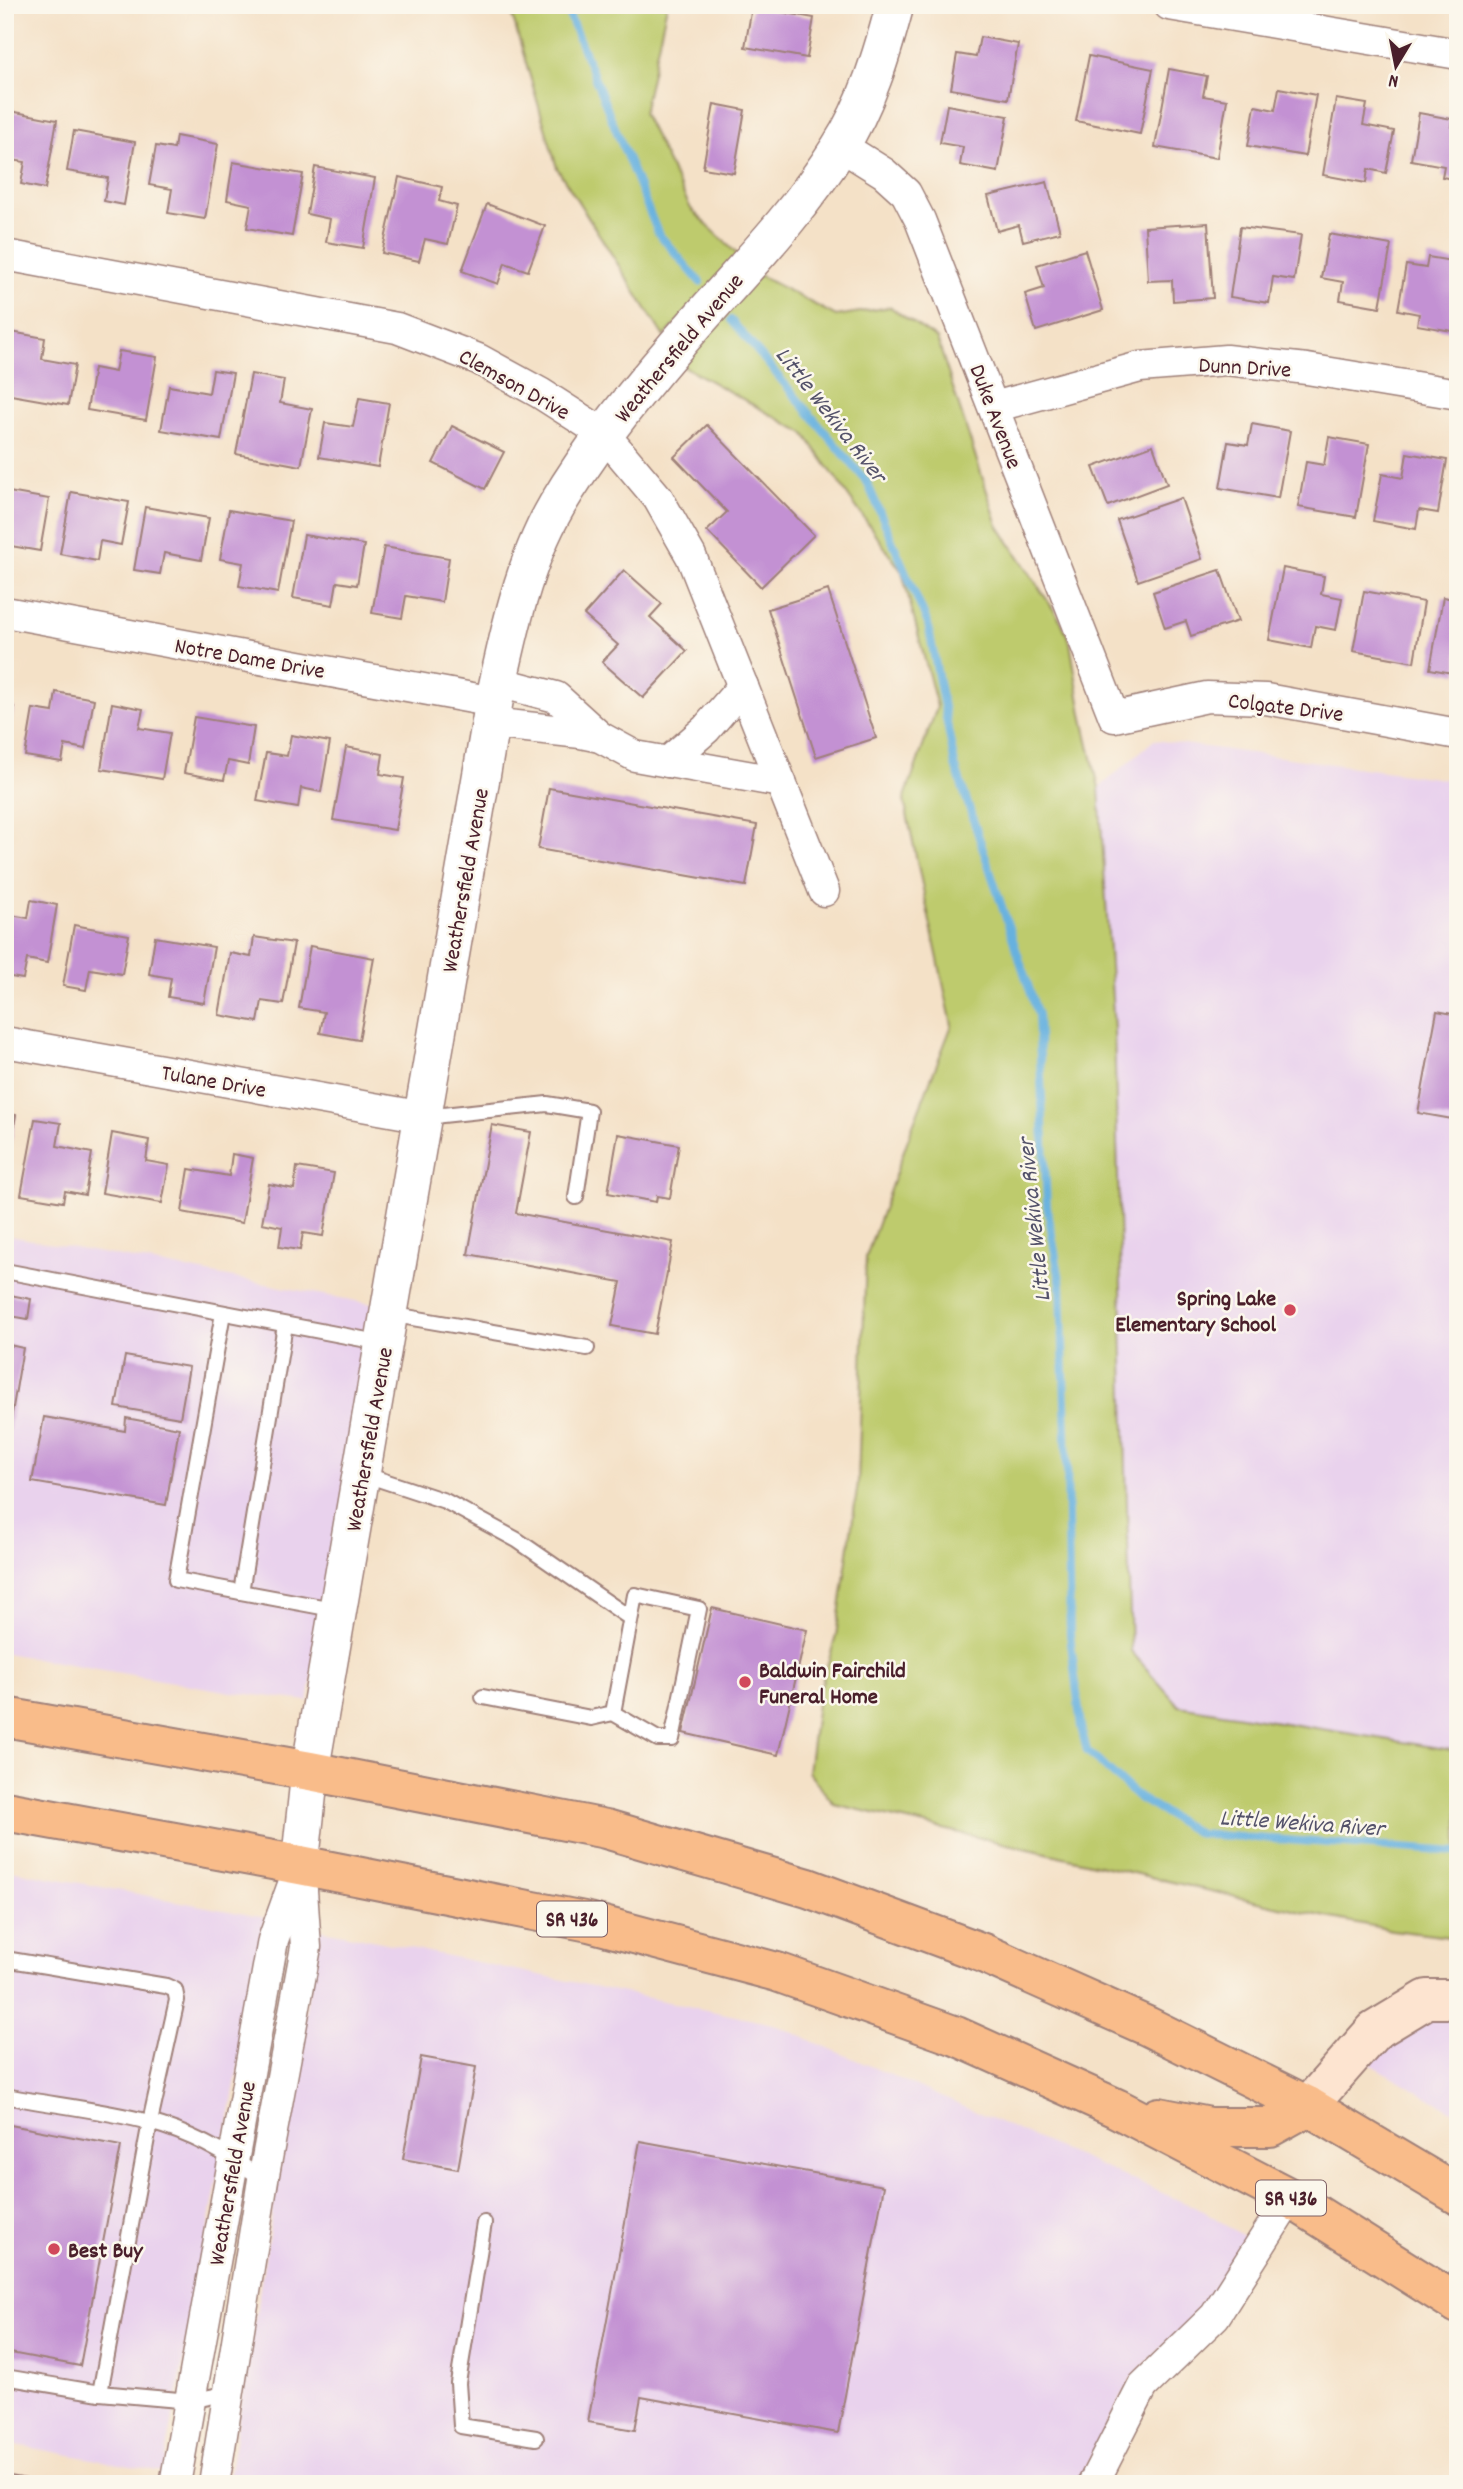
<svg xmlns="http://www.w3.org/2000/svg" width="1463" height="2489" viewBox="0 0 1463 2489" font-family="Dekko,sans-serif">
	<rect width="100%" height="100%" fill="#fbf7ec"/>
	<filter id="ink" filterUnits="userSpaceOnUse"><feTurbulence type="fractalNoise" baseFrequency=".0143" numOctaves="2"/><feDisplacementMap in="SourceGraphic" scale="14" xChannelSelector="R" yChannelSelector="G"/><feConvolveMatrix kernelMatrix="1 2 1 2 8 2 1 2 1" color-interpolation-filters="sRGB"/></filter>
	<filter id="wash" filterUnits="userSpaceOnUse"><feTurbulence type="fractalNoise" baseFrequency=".00686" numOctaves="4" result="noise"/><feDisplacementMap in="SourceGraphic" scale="28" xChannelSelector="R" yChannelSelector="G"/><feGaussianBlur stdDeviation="1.57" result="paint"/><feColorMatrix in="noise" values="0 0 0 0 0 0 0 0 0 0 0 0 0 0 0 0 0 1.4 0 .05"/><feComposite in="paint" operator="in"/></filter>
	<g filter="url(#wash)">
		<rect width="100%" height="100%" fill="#f4e1c7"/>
		<g fill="#e9d2ed">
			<polygon points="1154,740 1458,781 1458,1751 1179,1706 1131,1651 1114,1030 1099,788"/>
			<polygon points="5,1235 377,1305 308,1701 231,1692 5,1653"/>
			<polygon points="5,1869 266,1918 163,2472 5,2443"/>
			<polygon points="319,1929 773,2024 1206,2212 1247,2239 1205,2306 1131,2378 1077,2484 228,2484"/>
			<polygon points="1430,2015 1458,2015 1458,2114 1366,2062 1382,2043"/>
		</g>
		<g fill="#becb6d" stroke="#84754c" stroke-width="2">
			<polygon points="509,5 667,5 643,113 691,209 738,255 664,337 557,168"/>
			<polygon points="759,275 836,316 890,307 937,339 998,525 1061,621 1070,642 1082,714 1099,788 1114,1030 1131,1651 1179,1706 1458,1751 1458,1938 1392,1930 1302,1912 834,1804 808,1772 818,1696 836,1636 858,1483 866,1257 913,1125 952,1025 904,800 937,707 902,572 804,433 681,365"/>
		</g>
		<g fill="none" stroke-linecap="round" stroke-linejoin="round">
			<g stroke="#66b1df" stroke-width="8">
				<polyline points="565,5 658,233 700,282"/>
				<polyline points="731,320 867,482 928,624 955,765 1038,1015 1047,1206 1061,1286 1067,1462 1070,1634 1081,1727 1087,1751 1139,1798 1199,1834 1458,1852"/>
			</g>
		</g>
		<g id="blocks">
			<g fill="#c391d3">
				<polygon points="752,7 814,18 807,58 745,47"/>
				<polygon points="980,37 1018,44 1008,99 951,89 957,54 976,57"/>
				<polygon points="1089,56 1153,69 1140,134 1076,121"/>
				<polygon points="1169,69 1207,76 1203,96 1227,100 1217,158 1155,147"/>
				<polygon points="1279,88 1316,95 1305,156 1248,146 1255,106 1275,110"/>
				<polygon points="1336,99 1367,104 1363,125 1394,131 1386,173 1368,169 1366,183 1323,175"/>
				<polygon points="714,104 745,110 734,173 703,168"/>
				<polygon points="947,105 1008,116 998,172 960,165 963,147 940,143"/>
				<polygon points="5,110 57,120 45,189 21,184 25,162 5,159"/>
				<polygon points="1419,113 1452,119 1451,127 1458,128 1458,180 1442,177 1444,166 1411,160"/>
				<polygon points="74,131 135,142 124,205 104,201 108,178 67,171"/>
				<polygon points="176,136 218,144 205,219 168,213 172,189 149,185 156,146 174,149"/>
				<polygon points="233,162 303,174 292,236 247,228 251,205 227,200"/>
				<polygon points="315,167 375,178 363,248 326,242 330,219 307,214"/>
				<polygon points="399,177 442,187 439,201 457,206 448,244 425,239 419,261 382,253"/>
				<polygon points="1047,182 1060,232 1023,241 1019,225 997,231 988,196"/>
				<polygon points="487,204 545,226 528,271 505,263 498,284 462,271"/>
				<polygon points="1208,223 1213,298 1173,301 1172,280 1148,281 1145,227"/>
				<polygon points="1240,227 1301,235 1294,280 1273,277 1269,303 1230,297"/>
				<polygon points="1329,234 1391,245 1380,307 1340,300 1343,282 1321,278"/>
				<polygon points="1085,250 1103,310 1036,331 1025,294 1044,288 1037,265"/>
				<polygon points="1428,257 1458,262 1458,332 1417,325 1419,314 1398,310 1406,265 1426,268"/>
				<polygon points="11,332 45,338 42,359 75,365 68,405 5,394 5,367"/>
				<polygon points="119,351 157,357 146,420 87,410 94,368 115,372"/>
				<polygon points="213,370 233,373 221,440 161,430 169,386 209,393"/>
				<polygon points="251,374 284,380 280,403 312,409 301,466 236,454"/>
				<polygon points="359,398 389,403 378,467 319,457 325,423 353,427"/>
				<polygon points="1252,424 1290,431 1278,498 1220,488 1228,442 1248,445"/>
				<polygon points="707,425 814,535 761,587 707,531 727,512 674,457"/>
				<polygon points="452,426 504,452 485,489 433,463"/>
				<polygon points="1329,437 1369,444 1356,517 1298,507 1306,462 1324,465"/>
				<polygon points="1153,445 1167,484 1108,506 1093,467"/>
				<polygon points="1407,453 1447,460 1438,513 1419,510 1416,529 1373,521 1382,474 1403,478"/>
				<polygon points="9,492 49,499 40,551 5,545 5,493"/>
				<polygon points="71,492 129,502 121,545 100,541 97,561 60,554"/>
				<polygon points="1181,498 1202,559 1138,581 1117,520"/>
				<polygon points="145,507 209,518 201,560 164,553 160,574 134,570"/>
				<polygon points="229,510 291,521 278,593 239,586 243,563 220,559"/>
				<polygon points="304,535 364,545 357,585 337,582 333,605 293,598"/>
				<polygon points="384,547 449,558 442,602 406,596 402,618 372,613"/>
				<polygon points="1283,568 1324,576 1321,594 1342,598 1336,630 1315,626 1311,648 1269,640"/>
				<polygon points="624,570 662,604 650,617 687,651 643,698 602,662 618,645 584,615"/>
				<polygon points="1220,570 1238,621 1191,636 1186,621 1165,628 1153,592"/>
				<polygon points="828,590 876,738 816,757 768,609"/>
				<polygon points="1364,591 1424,602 1414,662 1353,651"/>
				<polygon points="1443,597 1458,600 1458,674 1430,669"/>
				<polygon points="56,692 94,699 85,749 65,745 62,762 25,756 33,709 53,712"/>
				<polygon points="112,703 143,709 139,728 170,733 162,779 101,769"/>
				<polygon points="5,706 14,707 7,747 5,747"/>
				<polygon points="194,717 254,727 248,765 228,761 224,780 184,773"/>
				<polygon points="291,735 330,742 321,792 301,788 298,808 257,801 266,753 287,756"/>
				<polygon points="346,747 383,754 380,774 404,778 395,830 333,820"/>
				<polygon points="549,788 757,825 746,886 538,849"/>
				<polygon points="31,900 57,905 47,963 27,959 23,979 5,976 5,914 28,918"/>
				<polygon points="74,925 129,935 122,974 90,969 86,990 63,986"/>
				<polygon points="155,937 214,947 204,1003 168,997 171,978 149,974"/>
				<polygon points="254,937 294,943 283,1004 262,1001 258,1022 219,1015 230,953 251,957"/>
				<polygon points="310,946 374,958 359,1040 320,1033 324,1012 299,1008"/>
				<polygon points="1437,1011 1458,1015 1458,1120 1418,1113"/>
				<polygon points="5,1113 16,1115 7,1165 5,1165"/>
				<polygon points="35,1119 61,1123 57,1146 92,1153 85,1195 65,1191 63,1202 21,1195"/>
				<polygon points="492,1125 531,1132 516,1213 673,1242 655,1334 612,1326 621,1282 468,1254"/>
				<polygon points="112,1133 149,1140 146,1161 169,1165 162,1203 102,1193"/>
				<polygon points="618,1134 679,1145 670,1198 657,1196 656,1202 608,1193"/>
				<polygon points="232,1154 253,1158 242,1223 182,1212 189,1169 229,1176"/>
				<polygon points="297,1167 334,1173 323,1236 303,1233 300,1250 279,1247 282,1227 262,1223 269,1184 294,1189"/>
				<polygon points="5,1294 31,1299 28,1319 5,1315"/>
				<polygon points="5,1344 23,1348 7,1443 5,1443"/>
				<polygon points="125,1356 189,1367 180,1418 116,1407"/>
				<polygon points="44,1417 125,1431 126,1418 179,1428 166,1505 32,1482"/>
				<polygon points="712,1608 807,1630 778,1755 683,1733"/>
				<polygon points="421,2057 476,2067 458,2169 403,2159"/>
				<polygon points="5,2124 121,2146 80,2366 5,2352"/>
				<polygon points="640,2141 884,2186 838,2433 641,2397 635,2430 588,2422"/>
				<polygon points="5,2475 44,2482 44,2484 5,2484"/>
			</g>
		</g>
	</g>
	<g filter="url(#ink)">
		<use href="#blocks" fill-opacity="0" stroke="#9f8079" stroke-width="2"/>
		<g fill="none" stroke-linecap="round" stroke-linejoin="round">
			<g stroke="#9f8079" stroke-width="18">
				<g id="service">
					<polyline points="424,1117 547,1104 589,1111 576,1197"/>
					<polyline points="5,1271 383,1343"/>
					<polyline points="223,1313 176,1580 338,1610"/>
					<polyline points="389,1314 587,1348"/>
					<polyline points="363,1474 445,1501 517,1540 630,1618"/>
					<polyline points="241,1592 285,1325"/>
					<polyline points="483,1697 591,1718 613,1713 658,1739 672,1739 699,1609 635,1595 613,1713"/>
					<polyline points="5,1959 166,1986 175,1990 177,2000 150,2122 100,2393 190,2401 229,2393"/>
					<path d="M5,2096C53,2105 102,2110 149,2122C191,2133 229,2154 263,2180"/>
					<polyline points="484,2223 458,2383 461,2426 536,2438"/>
					<polyline points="5,2377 100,2393"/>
				</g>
			</g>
			<g stroke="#9f8079" stroke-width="33">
				<g id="minor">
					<polyline points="1169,5 1458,54"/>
					<polyline points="841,146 884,173 906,193 920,220 1114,717 1207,697 1266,699 1458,734"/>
					<polyline points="5,255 397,328 478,359 540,393 604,434 658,498 691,556 824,891"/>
					<polyline points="994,407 1140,367 1226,360 1307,369 1458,394"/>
					<polyline points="5,612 494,702"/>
					<polyline points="498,682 556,697 600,737"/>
					<polyline points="490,723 581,733 600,737 635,756 781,782"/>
					<polyline points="668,762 706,729 743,686"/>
					<polyline points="5,1042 424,1117"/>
					<polyline points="175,2484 273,1940 300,1865"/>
					<polyline points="214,2484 263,2180 306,1947 301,1876"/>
					<polyline points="1093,2484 1143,2386 1215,2316 1290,2198"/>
				</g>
			</g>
			<g stroke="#9f8079" stroke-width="40">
				<path id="tertiary" d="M300,1865L310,1771L494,702C508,636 523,563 557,505C590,449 632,397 674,348C731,281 792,223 839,148C867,105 882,54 895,5"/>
			</g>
			<g stroke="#9f8079" stroke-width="42">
				<polyline id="secondary" points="1308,2106 1374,2031 1427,1999 1458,1999"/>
			</g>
			<g stroke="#9f8079" stroke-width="42">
				<g id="primary">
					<polyline points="5,1717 310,1771 606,1829 808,1888 983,1953 1147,2026 1308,2106 1458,2195"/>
					<polyline points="5,1811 300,1865 589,1922 777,1972 956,2036 1116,2108 1290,2198 1458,2304"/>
					<polyline points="1159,2117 1210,2127 1270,2127 1308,2106"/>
				</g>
			</g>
			<use href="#service" stroke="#fff" stroke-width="14"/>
			<use href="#minor" stroke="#fff" stroke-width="30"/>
			<use href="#tertiary" stroke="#fff" stroke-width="37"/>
			<use href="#secondary" stroke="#fde4d0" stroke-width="38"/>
			<use href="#primary" stroke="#f9bc8a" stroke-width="38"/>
		</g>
	</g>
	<g fill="#d1495b" stroke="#fbf7ec" stroke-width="2.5">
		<circle cx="1290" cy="1310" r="7"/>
		<circle cx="745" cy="1682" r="7"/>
		<circle cx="54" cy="2249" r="7"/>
	</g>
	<g text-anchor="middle" stroke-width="5" stroke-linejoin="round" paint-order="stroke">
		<g fill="#fbf7ec" stroke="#7f6065" stroke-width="2">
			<rect x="537" y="1901.5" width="70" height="35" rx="5"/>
			<rect x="1256" y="2180.5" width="70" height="35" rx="5"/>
		</g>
		<g font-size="21" font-weight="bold" fill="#4a1f2b">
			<text x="572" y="1926">SR 436</text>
			<text x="1291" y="2205">SR 436</text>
		</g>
		<g font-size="23" fill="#4a1f2b" stroke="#fbf7ec">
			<text transform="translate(678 347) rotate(-50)" y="8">Weathersfield Avenue</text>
			<text transform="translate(1245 366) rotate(3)" y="8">Dunn Drive</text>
			<text transform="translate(515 383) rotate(29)" y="8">Clemson Drive</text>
			<text transform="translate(997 416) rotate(69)" y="8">Duke Avenue</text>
			<text transform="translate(250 657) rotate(10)" y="8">Notre Dame Drive</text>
			<text transform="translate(1286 706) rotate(7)" y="8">Colgate Drive</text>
			<text transform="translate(464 880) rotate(-80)" y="8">Weathersfield Avenue</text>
			<text transform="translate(214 1080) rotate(10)" y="8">Tulane Drive</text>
			<text transform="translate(368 1439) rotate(-80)" y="8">Weathersfield Avenue</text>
			<text transform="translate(231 2173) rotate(-80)" y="8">Weathersfield Avenue</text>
		</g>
		<g font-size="23" font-weight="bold" fill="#4a1f2b" stroke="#fbf7ec" text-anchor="start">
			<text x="1276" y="1305" text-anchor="end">Spring Lake<tspan x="1276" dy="26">Elementary School</tspan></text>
			<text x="759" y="1677">Baldwin Fairchild<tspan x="759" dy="26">Funeral Home</tspan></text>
			<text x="68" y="2257">Best Buy</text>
		</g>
		<g font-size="24" font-style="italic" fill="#54526a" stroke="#fbf7ec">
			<text transform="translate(832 414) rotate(52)" y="8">Little Wekiva River</text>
			<text transform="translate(1033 1220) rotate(-96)" y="8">Little Wekiva River</text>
			<text transform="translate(1302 1822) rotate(4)" y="8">Little Wekiva River</text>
		</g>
	</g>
	<rect width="1463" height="2489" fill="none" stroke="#fbf7ec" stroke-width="28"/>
	<g transform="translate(1396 66) rotate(190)" stroke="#fbf7ec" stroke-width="5" paint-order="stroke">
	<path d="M0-5L12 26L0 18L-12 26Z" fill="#4a1f2b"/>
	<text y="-10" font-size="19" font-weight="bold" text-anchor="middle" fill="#4a1f2b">N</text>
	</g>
</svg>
